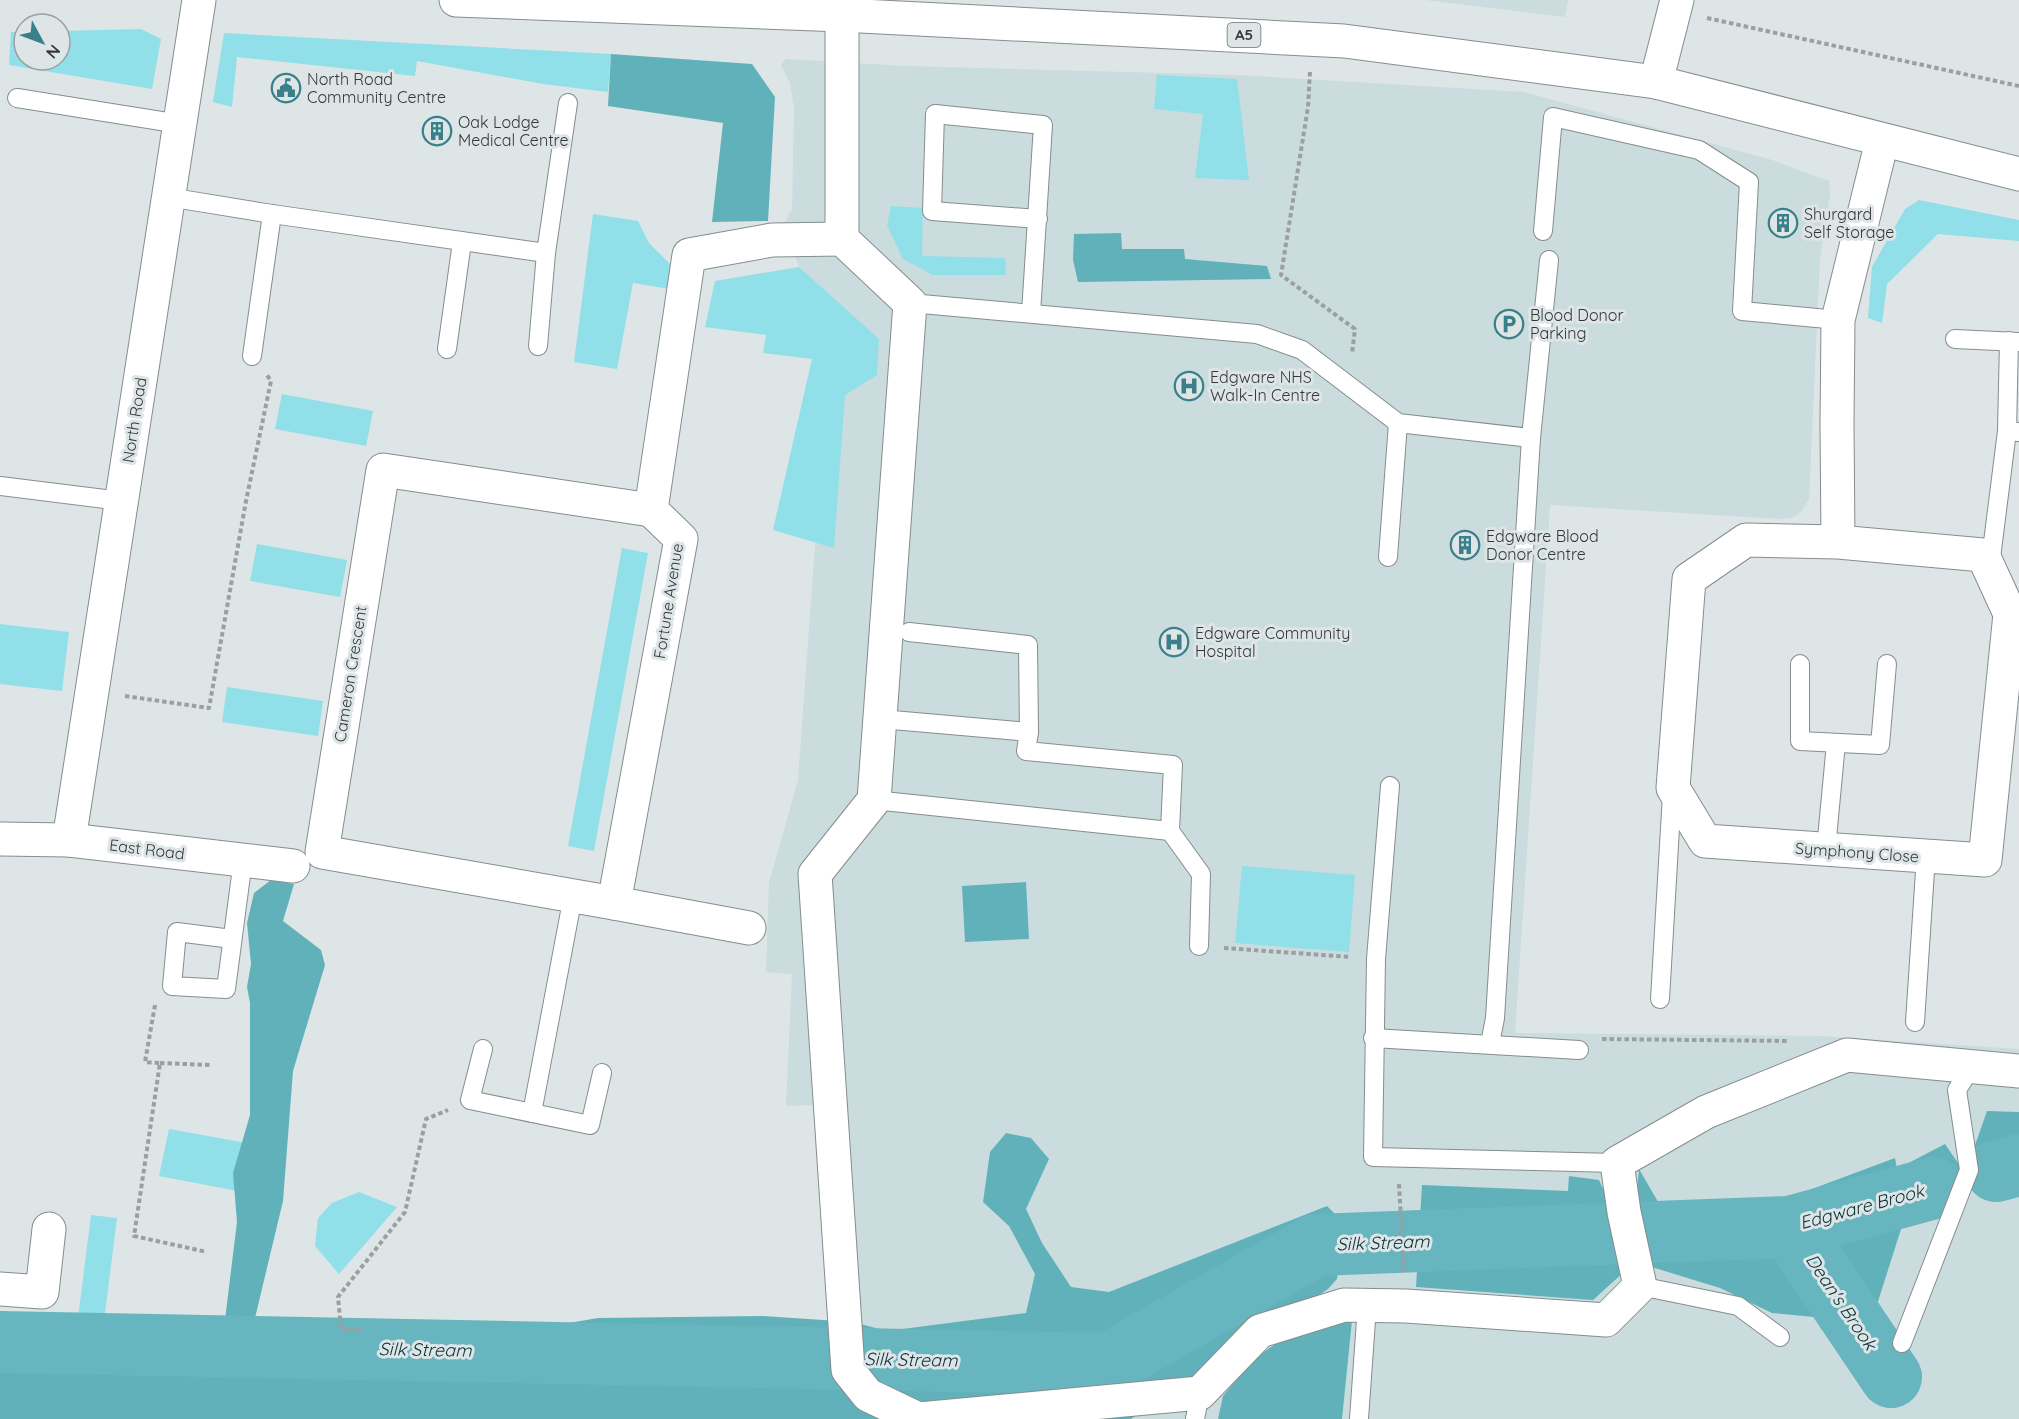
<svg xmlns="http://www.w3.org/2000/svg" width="2019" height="1419" viewBox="0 0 2019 1419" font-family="Quicksand,sans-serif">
	<rect width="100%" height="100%" fill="#dde5e7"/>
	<g fill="#cadcde">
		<polygon points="1425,0 1568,0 1565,17"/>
		<polygon points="786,59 905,66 1237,75 1524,92 1772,160 1829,181 1830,195 1820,259 1809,499 1801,512 1792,518 1782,519 1550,505 1515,1033 1821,1036 2019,1049 2019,1419 249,1419 842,1341 813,1105 786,1106 792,974 766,972 769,883 798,780 833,298 799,267 783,224 792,210 794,108 790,83 781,65"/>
	</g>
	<g fill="#91dfe9">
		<polygon points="141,29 161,39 152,89 9,65 11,32 24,32 24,60 60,60 60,31"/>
		<polygon points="224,33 611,54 608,92 543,84 417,61 415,76 237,57 232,107 213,102"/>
		<polygon points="1157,75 1237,79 1249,180 1195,178 1203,114 1154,109"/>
		<polygon points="1919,200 2019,220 2019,241 1938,234 1887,284 1882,323 1868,318 1872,267 1905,209"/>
		<polygon points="891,206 923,208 922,256 1005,258 1006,275 933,275 903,259 887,225"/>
		<polygon points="593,214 638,221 649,243 673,267 669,289 633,283 617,369 574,362"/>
		<polygon points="799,267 879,339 877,375 845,395 834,548 773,530 812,359 763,353 766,335 705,327 715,281"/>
		<polygon points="282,394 373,411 366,446 275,429"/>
		<polygon points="257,544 347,560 340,597 250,581"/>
		<polygon points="622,548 648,553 594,851 568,846"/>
		<polygon points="0,624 69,632 62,691 0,684"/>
		<polygon points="227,687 323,701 318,736 222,722"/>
		<polygon points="1242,866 1355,875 1349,952 1235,943"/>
		<polygon points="169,1129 257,1145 248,1193 159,1176"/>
		<polygon points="359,1192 397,1207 339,1274 315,1246 318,1218 332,1203"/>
		<polygon points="91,1215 117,1218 103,1329 77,1326"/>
	</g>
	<g fill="#61b1bb">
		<polygon points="611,54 752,64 775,97 768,221 712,222 723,123 608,106"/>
		<polygon points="1121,233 1122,249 1184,249 1185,259 1267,266 1271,279 1078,282 1073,260 1074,234"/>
		<polygon points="271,880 294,884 283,921 321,950 325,965 293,1071 283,1201 255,1318 253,1337 317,1339 371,1332 540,1328 598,1318 763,1316 853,1322 887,1331 1026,1313 1035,1274 1009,1226 983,1202 990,1152 1006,1133 1031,1138 1049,1159 1026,1209 1042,1243 1071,1287 1109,1292 1327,1206 1338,1217 1341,1241 1337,1279 1328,1289 1131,1419 0,1419 0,1329 93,1334 223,1336 237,1222 233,1173 250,1115 250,1003 247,987 251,964 247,923 254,893"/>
		<polygon points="1026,882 1029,939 965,942 962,886"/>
		<polygon points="1987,1111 2019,1112 2019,1179 2000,1185 1974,1148"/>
		<polygon points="1945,1144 1960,1166 1952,1192 1934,1215 1902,1226 1875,1311 1890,1356 1903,1386 1888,1387 1858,1361 1834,1319 1772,1313 1720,1288 1645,1265 1635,1211 1639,1169 1661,1207 1731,1199 1740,1216 1895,1158 1897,1169"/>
		<polygon points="1569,1176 1599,1180 1613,1211 1624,1272 1593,1300 1416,1287 1422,1185 1568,1191"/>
		<polygon points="1352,1320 1342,1419 1218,1419 1223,1396 1252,1361 1287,1335"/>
	</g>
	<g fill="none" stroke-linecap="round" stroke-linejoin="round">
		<g stroke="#66b5bf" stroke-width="62">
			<polyline points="1996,1171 2019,1165"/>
			<polyline points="1790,1227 1891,1377"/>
			<polyline points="0,1342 1108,1364 1316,1245 1790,1227 1934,1188"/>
		</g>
		<g stroke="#858d8e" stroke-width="20">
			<g id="service">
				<polyline points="17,98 180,124"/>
				<polyline points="168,197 272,214 546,253 568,103"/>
				<polyline points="1543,231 1553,117 1699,150 1749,182 1742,311 1838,320"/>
				<polyline points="910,303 1257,334 1302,350 1398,423 1531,438"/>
				<polyline points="1031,313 1043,125 935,114 932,211 1038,219"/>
				<polyline points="1955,339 2019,342"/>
				<polyline points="538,346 546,253"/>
				<polyline points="447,349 462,242"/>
				<polyline points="252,356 272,214"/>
				<polyline points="2007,431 2009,341"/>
				<polyline points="0,486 121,501"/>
				<polyline points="1388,557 1398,423"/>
				<polyline points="1990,566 2007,431 2019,432"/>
				<polyline points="909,632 1028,645 1029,732"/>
				<polyline points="1800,664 1800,741 1880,745 1887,664"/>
				<polyline points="1390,786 1376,959 1373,1157 1617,1163"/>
				<polyline points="874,800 1170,831 1173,765 1026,751 1029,732 881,719"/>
				<polyline points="1170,831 1201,874 1199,946"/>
				<polyline points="1826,849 1836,743"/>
				<polyline points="232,939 177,932 172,986 226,989 243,860"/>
				<polyline points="1660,999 1672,794"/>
				<polyline points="1915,1022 1926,856"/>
				<polyline points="1373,1038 1579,1050"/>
				<polyline points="1490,1044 1495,1018 1531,438 1549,260"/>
				<polyline points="483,1049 470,1100 590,1125 602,1073"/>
				<polyline points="532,1113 573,896"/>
				<polyline points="1640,1286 1738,1306 1780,1337"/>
				<polyline points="1902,1343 1969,1170 1957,1090 1972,1066"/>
				<polyline points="1195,1419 1200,1393"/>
				<polyline points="1359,1419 1367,1306"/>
			</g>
		</g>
		<g stroke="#858d8e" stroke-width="35">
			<g id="minor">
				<polyline points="842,15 842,239 910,303 874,800 815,874 848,1370 868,1395 918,1419"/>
				<polyline points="1656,82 1677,0"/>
				<polyline points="1838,542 1746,540 1689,579 1673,788 1705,841 1985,860 2010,614 1983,555 1838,542 1837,424 1838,320 1882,141"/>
				<polyline points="0,839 69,840 293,866"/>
				<polyline points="69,840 199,0"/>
				<polyline points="614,903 322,852 383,470 651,510"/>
				<polyline points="749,928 614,903 681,539 651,510 689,255 772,240 842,239"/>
				<polyline points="0,1289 42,1292 49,1229"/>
				<polyline points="919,1419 1200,1393 1260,1331 1344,1305 1406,1306 1606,1320 1640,1286 1624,1212 1617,1163 1706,1112 1847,1055 2019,1071"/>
			</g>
		</g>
		<g stroke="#858d8e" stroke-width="35">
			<polyline id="primary" points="456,0 842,15 1344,41 1656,82 2019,174"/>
		</g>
		<g stroke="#9aa0a2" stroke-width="4" stroke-dasharray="4.5 3" stroke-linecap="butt">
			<polyline points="1707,18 2019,86"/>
			<polyline points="1310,72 1308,107 1281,275 1355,329 1352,354"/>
			<polyline points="125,696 209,708 246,501 271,381 267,375"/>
			<polyline points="1224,948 1351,957"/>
			<polyline points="155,1005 145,1062 160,1063 134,1236 207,1252"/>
			<polyline points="1602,1039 1789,1041"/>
			<polyline points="160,1063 210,1065"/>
			<polyline points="1399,1184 1404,1272"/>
			<polyline points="362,1330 341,1329 338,1297 405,1212 426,1119 448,1110"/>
		</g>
		<use href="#service" stroke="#fff" stroke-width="18"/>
		<use href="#minor" stroke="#fff" stroke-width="33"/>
		<use href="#primary" stroke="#fff" stroke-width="33"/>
	</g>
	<defs>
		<g id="civic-ring" transform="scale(1.5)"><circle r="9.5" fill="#dde5e7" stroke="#398089" stroke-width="1.5"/><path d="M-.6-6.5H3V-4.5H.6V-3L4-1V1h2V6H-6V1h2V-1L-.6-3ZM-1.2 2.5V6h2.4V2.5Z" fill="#398089"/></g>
		<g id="building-ring" transform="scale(1.5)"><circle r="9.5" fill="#dde5e7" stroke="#398089" stroke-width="1.5"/><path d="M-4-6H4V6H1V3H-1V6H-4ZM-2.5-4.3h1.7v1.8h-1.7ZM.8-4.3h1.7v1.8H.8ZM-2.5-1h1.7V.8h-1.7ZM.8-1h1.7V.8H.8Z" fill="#398089"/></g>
		<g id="parking-ring" transform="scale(1.5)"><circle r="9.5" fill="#dde5e7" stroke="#398089" stroke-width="1.5"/><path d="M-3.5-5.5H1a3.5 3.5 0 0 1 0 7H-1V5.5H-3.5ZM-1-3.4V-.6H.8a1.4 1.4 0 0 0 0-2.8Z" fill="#398089"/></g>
		<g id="hospital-ring" transform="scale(1.5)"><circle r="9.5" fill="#dde5e7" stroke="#398089" stroke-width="1.5"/><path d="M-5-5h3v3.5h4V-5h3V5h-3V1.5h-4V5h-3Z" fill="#398089"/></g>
	</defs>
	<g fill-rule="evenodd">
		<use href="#civic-ring" x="286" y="88"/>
		<use href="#building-ring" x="437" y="131"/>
		<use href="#building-ring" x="1783" y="223"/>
		<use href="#parking-ring" x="1509" y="324"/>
		<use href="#hospital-ring" x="1189" y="386"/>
		<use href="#building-ring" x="1465" y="545"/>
		<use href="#hospital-ring" x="1174" y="642"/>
	</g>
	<g text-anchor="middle" stroke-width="6" stroke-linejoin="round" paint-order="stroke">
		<rect fill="#dde5e7" stroke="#676c6d" stroke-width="1.5" x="1227.5" y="23" width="33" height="24" rx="4.5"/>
		<g font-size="15" font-weight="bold" fill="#353839">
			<text x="1244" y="40">A5</text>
		</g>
		<g font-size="16" fill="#353839" stroke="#dde5e7" text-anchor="start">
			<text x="307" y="85">North Road<tspan x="307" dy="18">Community Centre</tspan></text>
			<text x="458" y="128">Oak Lodge<tspan x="458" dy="18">Medical Centre</tspan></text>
			<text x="1804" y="220">Shurgard<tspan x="1804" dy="18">Self Storage</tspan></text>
			<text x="1530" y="321">Blood Donor<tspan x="1530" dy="18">Parking</tspan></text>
			<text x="1210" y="383">Edgware NHS<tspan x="1210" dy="18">Walk-In Centre</tspan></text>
			<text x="1486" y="542">Edgware Blood<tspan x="1486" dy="18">Donor Centre</tspan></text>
			<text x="1195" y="639">Edgware Community<tspan x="1195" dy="18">Hospital</tspan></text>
		</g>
		<g font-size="16" fill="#353839" stroke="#dde5e7">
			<text transform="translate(134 420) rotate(-81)" y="6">North Road</text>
			<text transform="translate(668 601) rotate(-81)" y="6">Fortune Avenue</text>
			<text transform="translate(350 674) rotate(-81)" y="6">Cameron Crescent</text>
			<text transform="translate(147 849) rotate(7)" y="6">East Road</text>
			<text transform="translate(1857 852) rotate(4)" y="6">Symphony Close</text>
		</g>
		<g font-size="18" font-style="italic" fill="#093136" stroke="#dde5e7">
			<text transform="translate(1862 1207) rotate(-15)" y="6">Edgware Brook</text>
			<text transform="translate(1383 1243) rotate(-2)" y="6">Silk Stream</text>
			<text transform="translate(1841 1302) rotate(56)" y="6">Dean's Brook</text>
			<text transform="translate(425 1350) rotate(1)" y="6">Silk Stream</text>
			<text transform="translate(911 1360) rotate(1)" y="6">Silk Stream</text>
		</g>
	</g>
	<g transform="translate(42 42) rotate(131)"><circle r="28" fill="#dde5e7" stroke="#9aa0a1" stroke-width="1.5"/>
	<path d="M0-4.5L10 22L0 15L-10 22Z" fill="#398089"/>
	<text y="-9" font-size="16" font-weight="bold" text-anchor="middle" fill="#353839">N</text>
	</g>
</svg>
